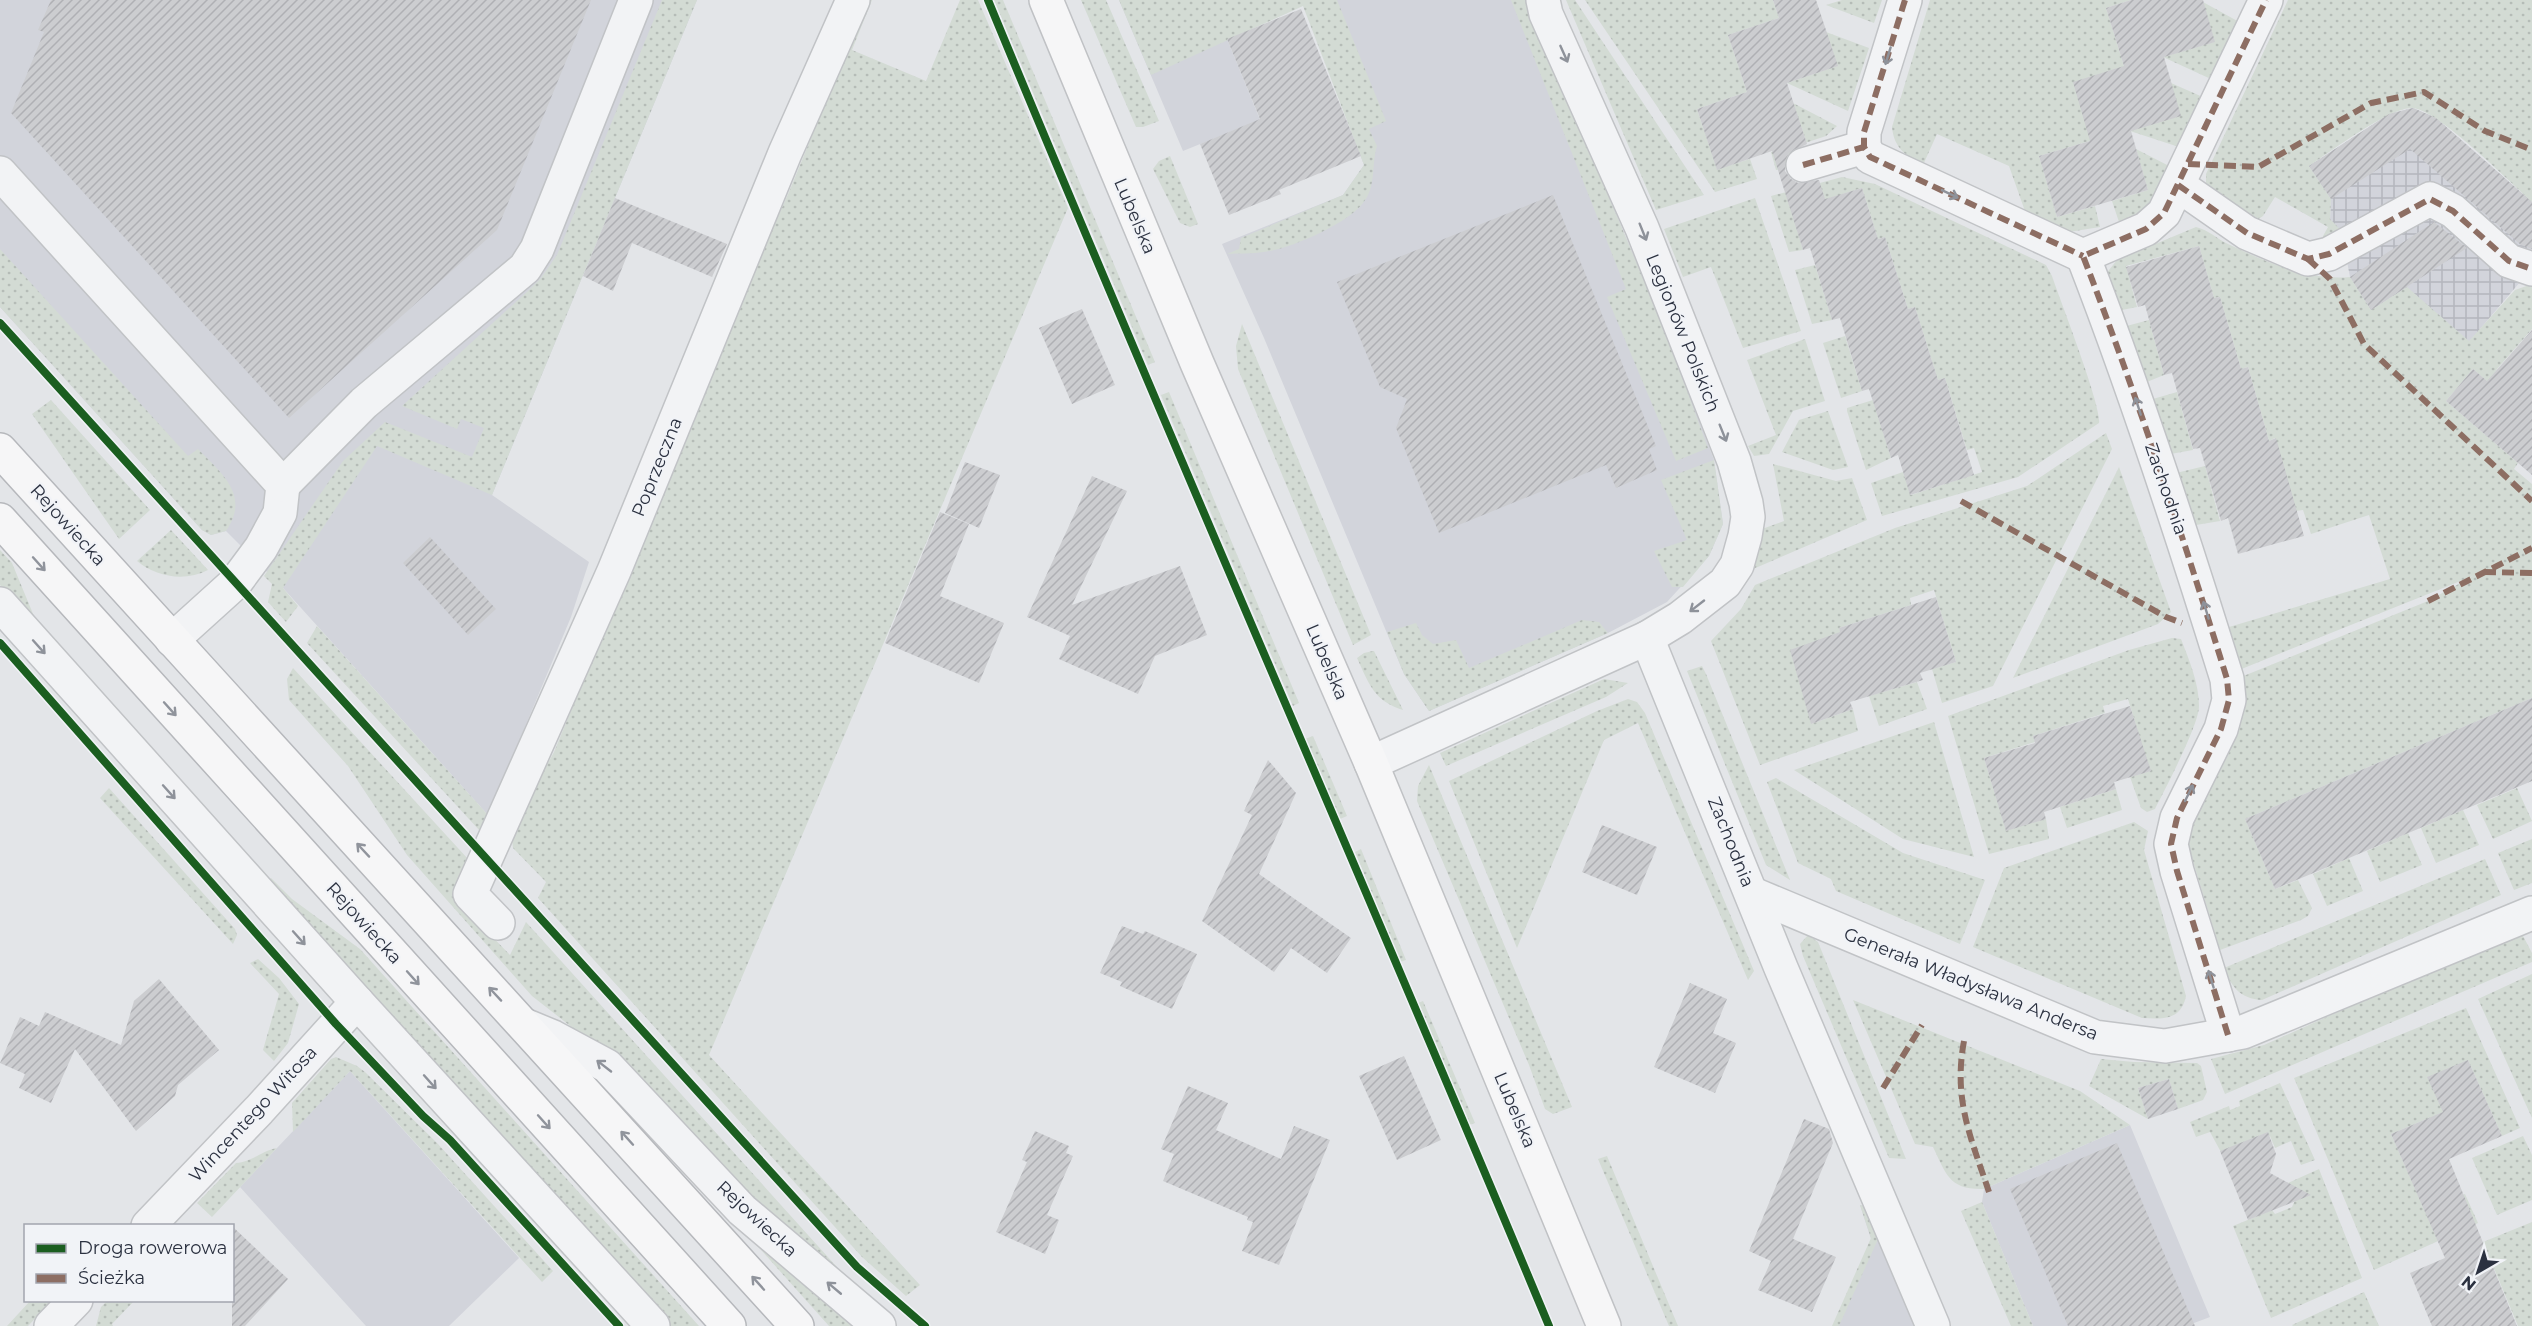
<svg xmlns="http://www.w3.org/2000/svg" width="2532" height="1326" viewBox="0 0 2532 1326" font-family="Montserrat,sans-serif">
	<defs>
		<pattern id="industrial-grid" width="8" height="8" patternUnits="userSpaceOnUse" patternTransform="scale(1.5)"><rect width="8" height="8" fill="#d2d4db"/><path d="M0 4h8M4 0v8" fill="none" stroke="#b4b6bd"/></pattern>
		<pattern id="grass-dots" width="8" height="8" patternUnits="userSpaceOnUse" patternTransform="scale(1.5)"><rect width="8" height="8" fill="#d3dbd4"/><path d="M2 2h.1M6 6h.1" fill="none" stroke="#b5bcb7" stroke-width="1.8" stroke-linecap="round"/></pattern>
		<pattern id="building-hatch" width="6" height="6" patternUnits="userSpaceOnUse" patternTransform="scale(1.5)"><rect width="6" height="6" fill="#cccdd0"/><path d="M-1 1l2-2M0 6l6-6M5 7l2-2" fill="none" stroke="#afb0b4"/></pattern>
	</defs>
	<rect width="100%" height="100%" fill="#e3e5e8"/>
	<g fill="#d2d4db">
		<polygon points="0,0 697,0 492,495 589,562 571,617 488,815 283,588 226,531 211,535 202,530 0,307"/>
		<polygon points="1119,0 1526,0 1666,333 1714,460 1723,524 1709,556 1667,602 1608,633 1429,711 1404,674 1264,338 1222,244 1343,195 1364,165 1303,1 1227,39 1265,132 1242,127 1183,151"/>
		<polygon points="350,1071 519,1258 449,1326 366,1326 240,1187"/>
		<polygon points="2130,1125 2210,1317 2186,1326 2033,1326 1982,1202 1984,1189"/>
		<polygon points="1860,1205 1864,1206 1916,1326 1834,1326 1872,1242"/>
	</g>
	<polygon fill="url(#industrial-grid)" points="2413,108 2436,118 2532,202 2532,268 2469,342 2407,288 2371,310 2350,277 2341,231 2330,219 2331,199 2309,166 2389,114"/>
	<g fill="url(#grass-dots)">
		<polygon points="662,0 697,0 492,495 377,446 283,588 298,606 286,622 268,602 272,584 264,576 343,461 385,422 472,457 484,428 461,419 457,429 402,406 529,290 541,278 557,255"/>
		<polygon points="864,0 872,0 852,50 926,81 960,0 978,0 1068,208 709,1055 920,1285 906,1296 862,1257 538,898 546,882 513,848 511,831 554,752 745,289 789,192 818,121 830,82"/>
		<polygon points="994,0 1003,0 1155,362 1148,365"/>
		<polygon points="1081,0 1106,0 1159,121 1143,127 1136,127"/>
		<path d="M1119,0H1337L1386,121L1369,129L1377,146C1371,164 1377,186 1363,203C1347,224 1290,249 1264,252C1252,254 1239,253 1227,254L1239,249L1241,238L1343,195L1364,165L1303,6L1151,75Z"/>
		<polygon points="1511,0 1526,0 1666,333 1708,448 1676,461 1607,297 1626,289"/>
		<polygon points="1566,0 1575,0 1704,195 1656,210"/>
		<polygon points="1585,0 1773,0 1779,18 1728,35 1747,92 1697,109 1717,169 1750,159 1757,179 1715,192"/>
		<polygon points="1842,0 1882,0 1874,23 1826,5"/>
		<path d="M1930,0H2131L2106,8L2124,66L2090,141L2039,156L2057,217L2095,206L2100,227L2069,232L2026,214L2009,166L1937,134L1923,165C1905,155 1894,148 1892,127Z"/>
		<path d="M2288,0H2532V202C2510,182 2439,111 2413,108C2391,106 2330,152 2309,166L2331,199L2330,219L2340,229L2321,247H2317L2328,227L2275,197L2263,216L2254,222L2206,186V174Z"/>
		<polygon points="2203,2 2241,23 2213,80 2163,57 2214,42"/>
		<polygon points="1826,32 1869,48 1848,111 1787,83 1837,66"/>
		<polygon points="2171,83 2205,98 2182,148 2130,131"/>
		<polygon points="1793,103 1837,126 1826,136 1796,146 1796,160 1790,167 1776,170 1771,152 1806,141"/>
		<path d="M2136,149L2173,168C2158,202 2155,209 2119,222L2112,201L2148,190Z"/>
		<polygon points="1170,156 1198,224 1190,227 1180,223 1153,169 1159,161"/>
		<path d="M1842,177L1875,184L2046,265L2052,276C2060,300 2102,407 2099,423L2018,477L1882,516L1871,483L1903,472L1911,495L1982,472L1974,448L1967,450L1945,378L1938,380L1915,307L1908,309L1885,237L1878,239L1862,188L1791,210L1803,250L1789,252L1771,196Z"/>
		<polygon points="1755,198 1801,331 1743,348 1711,267 1683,277 1664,229"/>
		<path d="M2196,227C2209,230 2217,239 2228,244C2266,262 2308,281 2350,277L2371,310L2407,287L2469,341L2515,290L2532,284V329L2497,369L2489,383L2473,369L2446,401L2518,463L2514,469L2532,484V698L2245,819L2275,889L2298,880L2312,908L2308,916L2301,920L2220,950L2188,845L2194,821L2229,753L2242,718L2245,699L2241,677L2428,601L2473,576L2239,670L2229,645V627L2390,579L2369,515L2311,534L2303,510L2296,511L2275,438L2269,441L2248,367L2241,369L2220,297L2214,298L2199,246L2126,266L2137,307L2112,312L2105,275L2117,260Z"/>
		<path d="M0,249L188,456L198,449C221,473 251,495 226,531L211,535L202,530L0,307Z"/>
		<polygon points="1815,265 1832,320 1812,324 1795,270"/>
		<polygon points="2149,320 2164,375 2137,386 2119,328"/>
		<polygon points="1242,324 1371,635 1353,645 1238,369 1236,346"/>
		<polygon points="1845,336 1862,391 1841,398 1823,343"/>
		<polygon points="1805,339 1825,401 1793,411 1769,454 1754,456 1748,446 1776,435 1747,360"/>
		<polygon points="1169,392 1299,703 1293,706 1161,395"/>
		<polygon points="2177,392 2193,450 2165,455 2146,401"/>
		<polygon points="51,400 150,510 119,539 32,414"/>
		<polygon points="1873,400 1891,458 1866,470 1847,411 1847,408"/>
		<polygon points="1828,411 1848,467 1833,470 1782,452 1799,420"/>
		<polygon points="2106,433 2112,449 1993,686 1942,703 1932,669 1956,662 1934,590 1910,598 1911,605 1839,628 1841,634 1811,724 1853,709 1858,731 1760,765 1711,641 1741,609 1755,585 1895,528 2027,486"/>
		<polygon points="1714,460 1723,524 1709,556 1683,587 1672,587 1654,551 1687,540 1661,480"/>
		<polygon points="1773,464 1836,481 1852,478 1867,520 1753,569 1762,529 1784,521"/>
		<polygon points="2205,466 2220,521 2190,526 2172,474"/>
		<polygon points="2119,467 2171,612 2158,624 2013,678"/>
		<path d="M171,530L208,570C185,582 156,577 137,561Z"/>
		<polygon points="0,550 12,563 38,626 0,585"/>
		<polygon points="1582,620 1599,622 1608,633 1429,711 1404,674 1387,632 1416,623 1422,635 1433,644 1456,640 1469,668"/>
		<polygon points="317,626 488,815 480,831 307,643"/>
		<path d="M2172,638L2181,639C2189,660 2199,683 2199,706C2199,725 2165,789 2155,809L2147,812L2141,808L2130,777L2150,771L2128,699L2103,706L2105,713L2033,736L2035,742L1984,758L2006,830L2046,819L2049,839L1989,854L1948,716L2129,650Z"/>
		<path d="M1373,651H1374L1403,710C1374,701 1369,684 1357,658L1364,653Z"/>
		<polygon points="1702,666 1706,674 1790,880 1766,865 1687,671"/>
		<polygon points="293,668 468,859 452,895 510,955 526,922 845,1276 746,1199 578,1032 532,996 407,855 348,766 289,700 287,679"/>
		<polygon points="1604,679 1628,683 1606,697 1446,766 1440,753"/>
		<polygon points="1917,682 1927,709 1879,726 1869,696"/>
		<polygon points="1628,699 1637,702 1645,713 1754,971 1748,980 1638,723 1604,740 1517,948 1449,781 1597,711"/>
		<polygon points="1934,722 1974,857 1903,839 1794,770"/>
		<polygon points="1313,736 1347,816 1340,819 1305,739"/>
		<polygon points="1429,765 1572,1107 1553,1114 1545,1109 1529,1065 1417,801 1418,786"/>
		<polygon points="1776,778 1903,853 1985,880 1960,944 1836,891 1831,879 1798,863 1767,782"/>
		<polygon points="109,788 235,929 237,935 233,944 100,798"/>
		<polygon points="2517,788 2532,821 2493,839 2477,805"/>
		<polygon points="2116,789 2122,810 2067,828 2060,807"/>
		<polygon points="2463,810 2479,845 2436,863 2421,828"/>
		<path d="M2134,822L2148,831L2144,850L2186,996C2181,1021 2162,1019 2142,1018L1973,947L2004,868Z"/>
		<polygon points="2408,833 2422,865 2380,882 2367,851"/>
		<polygon points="2532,839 2532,883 2514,890 2498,853"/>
		<polygon points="1361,849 1406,960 1400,962 1355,852"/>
		<polygon points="2349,858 2363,891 2327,906 2313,874"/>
		<path d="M2485,859L2501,895L2262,1000C2240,999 2231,986 2224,968Z"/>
		<polygon points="271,878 292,899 360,949 699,1326 666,1326 265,883"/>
		<polygon points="2522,934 2532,953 2532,962 2225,1094 2211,1059 2264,1045 2423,974"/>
		<polygon points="1808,935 1818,942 1906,1159 1889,1158 1803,956 1800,944"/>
		<polygon points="258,959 279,978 299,1004 288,1043 274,1061 263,1050 279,994 250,963"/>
		<polygon points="2532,974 2532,1118 2478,999"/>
		<path d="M1853,1000L2080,1091L2130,1125L1984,1189C1949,1190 1946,1174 1933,1147L1915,1144Z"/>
		<polygon points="1423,1001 1475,1123 1469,1125 1418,1003"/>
		<polygon points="2466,1008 2520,1128 2502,1136 2468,1060 2465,1062 2446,1120 2429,1118 2391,1134 2425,1211 2465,1194 2478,1223 2374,1270 2294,1078"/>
		<polygon points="336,1057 357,1066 365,1072 438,1144 553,1271 542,1282 350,1071 293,1132 292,1103 331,1059"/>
		<polygon points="2101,1059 2134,1062 2197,1063 2201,1066 2207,1092 2203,1100 2178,1109 2169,1079 2138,1088 2148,1119 2089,1086"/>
		<polygon points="2280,1083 2315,1160 2301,1165 2291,1141 2275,1148 2270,1136 2263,1134 2222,1154 2210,1132 2196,1137 2190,1122 2229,1106 2230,1110 2240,1106 2239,1101"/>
		<polygon points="2523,1136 2532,1155 2532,1200 2497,1215 2472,1158"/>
		<path d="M277,1148L212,1217L197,1203L236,1163C252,1162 261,1151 277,1148Z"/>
		<polygon points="1607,1156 1678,1326 1669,1326 1598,1159"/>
		<polygon points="2319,1169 2362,1278 2271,1318 2233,1226 2272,1210 2275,1214 2292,1207 2295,1200 2288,1183"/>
		<polygon points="1982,1202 2033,1326 2011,1326 1961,1211"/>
		<polygon points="1860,1205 1864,1206 1879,1237 1839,1326 1832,1326 1871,1238"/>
		<polygon points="2532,1222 2532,1326 2518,1326 2483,1242"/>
		<polygon points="753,1241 865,1326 829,1326"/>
		<polygon points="2364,1292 2379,1326 2293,1326 2292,1325"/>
		<polygon points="108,1300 134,1301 112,1324 113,1326 96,1326 101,1307"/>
		<polygon points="30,1301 52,1301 28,1326 7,1326"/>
	</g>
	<g fill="url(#building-hatch)">
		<polygon points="51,0 591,0 497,230 289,418 11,113 44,32 38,30"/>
		<polygon points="1773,0 1816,0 1838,66 1787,83 1807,144 1789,153 1785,161 1785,171 1791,179 1798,183 1819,180 1825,199 1862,188 1878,239 1885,237 1908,309 1915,307 1938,380 1945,378 1974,475 1910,495 1898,455 1891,458 1869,389 1862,391 1840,318 1832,320 1810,248 1803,250 1772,151 1717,170 1697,109 1747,92 1728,35 1779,18"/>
		<polygon points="2131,0 2203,0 2215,42 2164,57 2181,116 2131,131 2148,190 2057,217 2039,156 2090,141 2073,82 2124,66 2106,8"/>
		<polygon points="1301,9 1361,156 1279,190 1281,194 1229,215 1200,144 1260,119 1227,39"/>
		<polygon points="2413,108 2436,118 2532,202 2532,249 2521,245 2410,149 2331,199 2309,166 2389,114"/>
		<polygon points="1553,195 1656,446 1649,449 1657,470 1616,488 1606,465 1439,533 1396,428 1407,399 1380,387 1337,282"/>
		<polygon points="615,198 727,244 712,277 632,243 613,291 583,276"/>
		<polygon points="2434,222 2467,248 2371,310 2350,277"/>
		<polygon points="2199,246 2214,298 2220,297 2241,369 2248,367 2269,441 2276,438 2304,536 2238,554 2228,518 2221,521 2200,448 2193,449 2172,373 2164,375 2145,305 2138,307 2126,267"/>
		<polygon points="1082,309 1115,385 1072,404 1039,328"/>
		<polygon points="2532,330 2532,475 2446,401 2473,369 2487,381"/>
		<polygon points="965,462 1000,475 979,528 945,513"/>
		<polygon points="1092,476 1127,491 1072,605 1180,566 1207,635 1155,656 1138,694 1059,659 1070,636 1027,617"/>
		<polygon points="940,512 969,524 940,596 1004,623 979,683 885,643"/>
		<polygon points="430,537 496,609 468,635 403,563"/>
		<polygon points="1936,597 1956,662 1920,673 1923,680 1850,702 1853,709 1811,724 1790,650 1840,632 1839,628"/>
		<polygon points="2532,698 2532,781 2275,889 2245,819"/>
		<polygon points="2130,706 2151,771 2114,782 2116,789 2044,812 2046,819 2006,831 1984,758 2035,743 2033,736"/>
		<polygon points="1268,760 1296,793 1259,874 1351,938 1327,973 1291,948 1274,972 1202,921 1252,815 1244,811"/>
		<polygon points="1602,825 1657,847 1637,895 1582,872"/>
		<polygon points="1122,926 1143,934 1145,931 1197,954 1172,1009 1120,986 1122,982 1100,973"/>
		<polygon points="159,979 219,1050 178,1085 175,1096 136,1131 75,1049 51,1103 19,1088 25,1074 0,1063 20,1017 39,1026 45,1012 121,1045 134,1001"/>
		<polygon points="1690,983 1727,999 1713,1033 1736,1043 1715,1093 1654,1067"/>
		<polygon points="1404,1056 1441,1140 1397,1160 1359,1076"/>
		<polygon points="2468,1060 2502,1136 2449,1159 2517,1326 2432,1326 2410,1273 2445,1258 2391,1134 2443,1112 2427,1077"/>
		<polygon points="2169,1079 2178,1109 2148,1119 2138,1088"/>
		<polygon points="1188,1086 1228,1103 1216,1130 1281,1159 1294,1126 1330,1140 1279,1265 1242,1251 1253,1222 1247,1220 1248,1217 1163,1181 1174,1154 1161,1149"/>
		<polygon points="1804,1119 1829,1129 1833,1143 1793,1239 1836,1257 1812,1312 1758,1290 1771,1261 1749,1251"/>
		<polygon points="1035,1131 1069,1146 1066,1153 1073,1156 1047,1215 1059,1220 1045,1254 996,1232 1027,1162 1022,1160"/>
		<polygon points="2268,1132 2276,1154 2270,1173 2311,1195 2248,1220 2220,1151"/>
		<polygon points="2117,1143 2195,1326 2068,1326 2010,1189"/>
		<polygon points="232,1226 288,1279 245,1326 232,1326"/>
	</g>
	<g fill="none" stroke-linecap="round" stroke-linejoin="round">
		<g stroke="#c1c3c6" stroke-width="36">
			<g id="minor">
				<polyline points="1543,0 1546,14 1642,228 1734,461 1746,503 1748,517 1745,536 1737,565 1725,583 1680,618 1647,638"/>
				<polyline points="1905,0 1864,132 1864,147 1870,157 2083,256"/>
				<polyline points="1803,165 1864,147"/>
				<polyline points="0,173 283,485 280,513 261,548 235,583 172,640"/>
				<polyline points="2178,185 2247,233 2308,259 2329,254 2430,199 2453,211 2509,261 2532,269"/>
				<polyline points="283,485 364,403 525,268 537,249 636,0"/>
				<polyline points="0,604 357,1002 653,1326"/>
				<polyline points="1371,763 1647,638 1781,968 1933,1326"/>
				<polyline points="1753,894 2095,1037 2165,1046 2243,1032 2532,913"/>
				<polyline points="498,923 470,894 614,571 785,153 853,0"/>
				<polyline points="524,1025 553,1037 607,1066 742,1210 879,1326"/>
				<path d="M2228,1035L2177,871L2171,844L2177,818L2221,729L2229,700L2227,679C2183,537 2137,395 2083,256L2146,229L2164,213L2266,0"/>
				<polyline points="148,1226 259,1110 357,1002"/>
				<polyline points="51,1326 76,1300"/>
			</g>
		</g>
		<g stroke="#c0c2c5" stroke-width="36">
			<polyline id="major" points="1046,0 1197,363 1371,763 1604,1326"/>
		</g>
		<g stroke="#b6b8bc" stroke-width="36">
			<g id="highway">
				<polyline points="0,450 797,1326"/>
				<polyline points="0,520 729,1326"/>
			</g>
		</g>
		<use href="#minor" stroke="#f2f3f5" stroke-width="33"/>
		<use href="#major" stroke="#f6f6f7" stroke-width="33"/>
		<use href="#highway" stroke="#f6f6f7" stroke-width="33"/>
		<g stroke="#8d6e63" stroke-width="6" stroke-dasharray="12 6" stroke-linecap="butt">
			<polyline points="1905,0 1864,132 1864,147 1870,157 2083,256"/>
			<polyline points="2188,164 2258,167 2371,103 2424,92 2485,131 2532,150"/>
			<polyline points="1803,165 1864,147"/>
			<polyline points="2178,185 2247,233 2308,259 2329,254 2430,199 2453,211 2509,261 2532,269"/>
			<polyline points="2308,259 2330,279 2364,344 2532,501"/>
			<polyline points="1961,501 2166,617 2182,623"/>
			<polyline points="2484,572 2532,573"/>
			<polyline points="2428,601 2532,548"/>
			<path d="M2228,1035L2177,871L2171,844L2177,818L2221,729L2229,700L2227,679C2183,537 2137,395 2083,256L2146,229L2164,213L2266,0"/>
			<path d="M1964,1041C1953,1100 1971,1138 1989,1192"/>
			<polyline points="1883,1088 1922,1025"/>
		</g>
		<g stroke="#f1f3f7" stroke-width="11">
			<g id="cycleway">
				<path d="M988,0C1171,444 1365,883 1549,1326"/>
				<polyline points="0,323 857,1267 925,1326"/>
				<polyline points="0,643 336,1024 423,1116 450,1140 619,1326"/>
			</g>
		</g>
		<use href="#cycleway" stroke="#1b5e20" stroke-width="8"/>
	</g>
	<defs><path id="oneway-shaft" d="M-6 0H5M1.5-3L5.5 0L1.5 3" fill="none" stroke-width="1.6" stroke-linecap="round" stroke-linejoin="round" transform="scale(1.5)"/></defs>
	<g stroke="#8e929a">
		<use href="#oneway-shaft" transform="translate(1564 54) rotate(66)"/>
		<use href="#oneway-shaft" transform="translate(1888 56) rotate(107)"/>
		<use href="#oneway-shaft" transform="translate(1950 194) rotate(25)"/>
		<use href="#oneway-shaft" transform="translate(1643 232) rotate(68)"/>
		<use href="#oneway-shaft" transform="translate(2138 406) rotate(-108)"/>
		<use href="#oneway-shaft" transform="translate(1723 433) rotate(68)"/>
		<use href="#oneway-shaft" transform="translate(1697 606) rotate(142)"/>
		<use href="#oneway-shaft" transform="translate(2206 610) rotate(-107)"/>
		<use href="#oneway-shaft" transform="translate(39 647) rotate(48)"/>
		<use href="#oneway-shaft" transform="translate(169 792) rotate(48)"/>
		<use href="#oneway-shaft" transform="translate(2189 793) rotate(-64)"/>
		<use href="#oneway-shaft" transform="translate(299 938) rotate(48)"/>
		<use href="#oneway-shaft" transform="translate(2211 979) rotate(-107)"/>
		<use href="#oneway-shaft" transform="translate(604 1066) rotate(-142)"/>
		<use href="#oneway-shaft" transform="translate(430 1082) rotate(48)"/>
		<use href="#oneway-shaft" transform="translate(834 1288) rotate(-140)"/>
	</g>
	<g stroke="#90949c">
		<use href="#oneway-shaft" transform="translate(39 564) rotate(48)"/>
		<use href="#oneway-shaft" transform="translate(170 709) rotate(48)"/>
		<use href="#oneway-shaft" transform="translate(363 850) rotate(-133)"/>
		<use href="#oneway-shaft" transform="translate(413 978) rotate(48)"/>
		<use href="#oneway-shaft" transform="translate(495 994) rotate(-133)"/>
		<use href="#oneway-shaft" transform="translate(544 1122) rotate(48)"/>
		<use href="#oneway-shaft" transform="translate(627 1138) rotate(-132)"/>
		<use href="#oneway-shaft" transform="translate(758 1283) rotate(-132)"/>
	</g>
	<g text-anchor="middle" stroke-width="4.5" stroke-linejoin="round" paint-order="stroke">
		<g font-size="18" fill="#2b3140" stroke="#f1f3f7">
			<text transform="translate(1135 216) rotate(67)" y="6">Lubelska</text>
			<text transform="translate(1683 333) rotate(68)" y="6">Legionów Polskich</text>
			<text transform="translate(657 467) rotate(-68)" y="6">Poprzeczna</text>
			<text transform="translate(2166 489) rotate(71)" y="6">Zachodnia</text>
			<text transform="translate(68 525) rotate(48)" y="6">Rejowiecka</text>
			<text transform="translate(1327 662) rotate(67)" y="6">Lubelska</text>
			<text transform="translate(1731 842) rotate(68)" y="6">Zachodnia</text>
			<text transform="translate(364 923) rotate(48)" y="6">Rejowiecka</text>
			<text transform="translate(1971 984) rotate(22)" y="6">Generała Władysława Andersa</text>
			<text transform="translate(1515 1110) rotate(67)" y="6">Lubelska</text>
			<text transform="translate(253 1114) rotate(-47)" y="6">Wincentego Witosa</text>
			<text transform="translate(757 1219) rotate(43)" y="6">Rejowiecka</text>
		</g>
	</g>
	<rect x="24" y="1224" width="210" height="78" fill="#f1f3f7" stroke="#a2a5ae" stroke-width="1.5"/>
	<rect x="36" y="1244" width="30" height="9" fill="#1b5e20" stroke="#a2a5ae" stroke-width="1.5"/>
	<text x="78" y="1254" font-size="18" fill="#2b3140">Droga rowerowa</text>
	<rect x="36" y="1274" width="30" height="9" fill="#8d6e63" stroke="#a2a5ae" stroke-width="1.5"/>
	<text x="78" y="1284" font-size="18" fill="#2b3140">Ścieżka</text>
	<g transform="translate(2478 1272) rotate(219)" stroke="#f1f3f7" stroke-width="4.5" paint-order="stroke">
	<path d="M0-4.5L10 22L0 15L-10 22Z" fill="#2b3140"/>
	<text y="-9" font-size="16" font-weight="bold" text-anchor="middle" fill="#2b3140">N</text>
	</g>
</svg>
